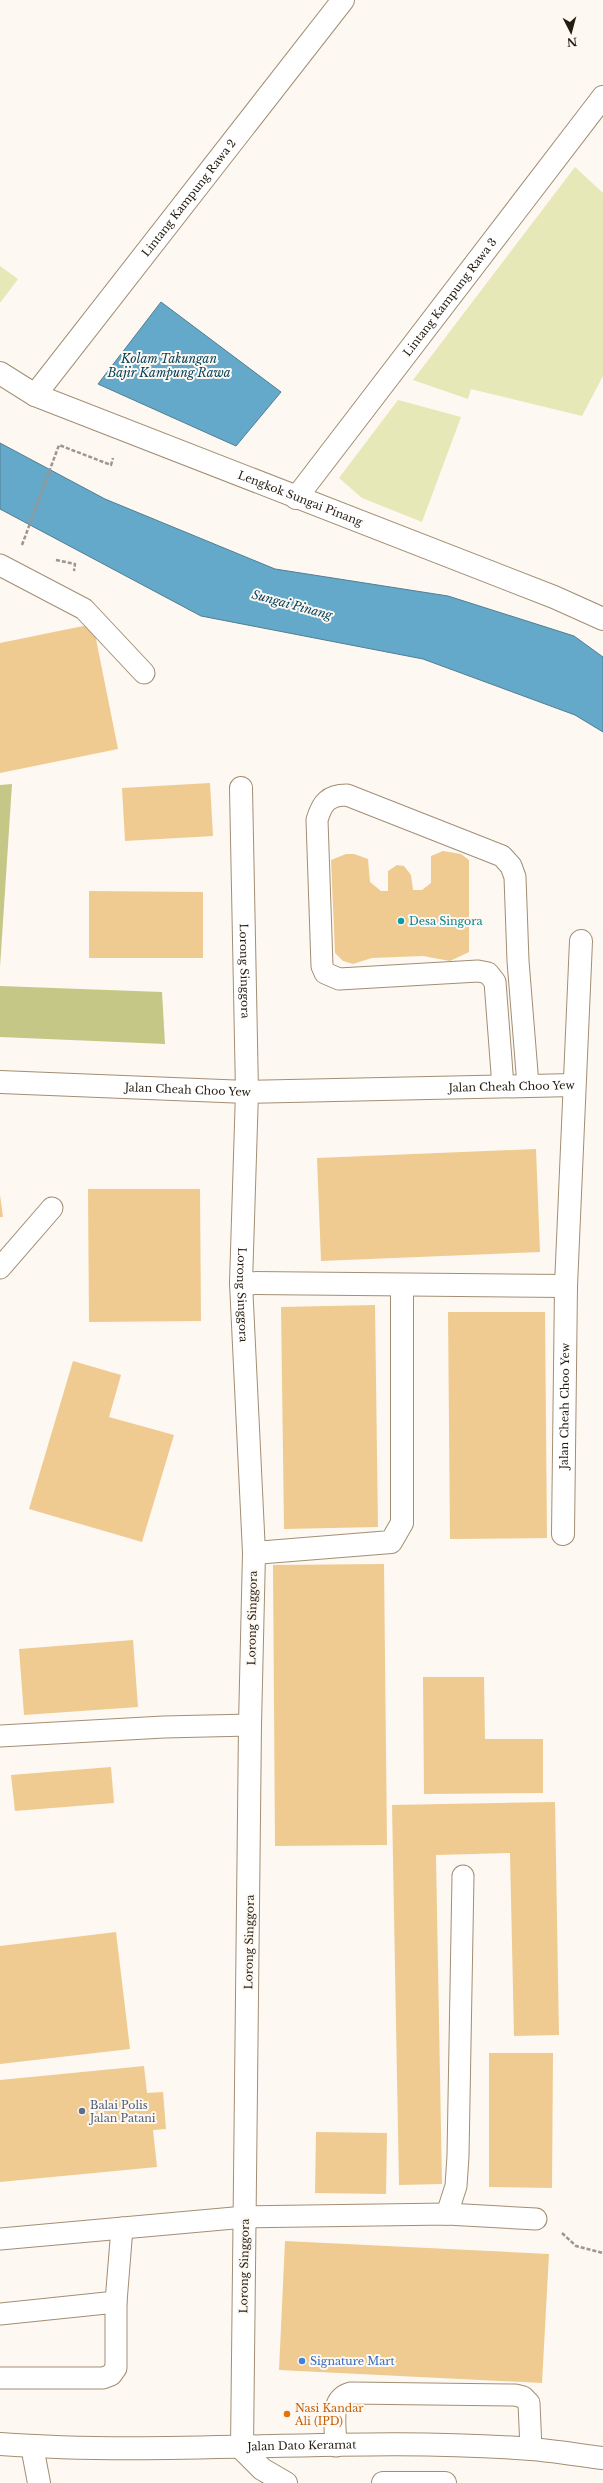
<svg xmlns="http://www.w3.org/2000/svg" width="603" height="2483" viewBox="0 0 603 2483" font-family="'Libre Baskerville',serif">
	<rect width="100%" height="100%" fill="#fdf8f2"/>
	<g fill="#e6e8b7">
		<polygon points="575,167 603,193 603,376 582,416 471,389 468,399 413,380"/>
		<polygon points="0,266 18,279 0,303"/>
		<polygon points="398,400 461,417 422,522 362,498 339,478"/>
	</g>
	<g fill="#c4c786">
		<polygon points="12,784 0,967 0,785"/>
		<polygon points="0,986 162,992 165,1044 0,1037"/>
	</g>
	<g fill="#64a8ca" stroke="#517e92">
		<polygon points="161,302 281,392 236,446 98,384"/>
		<polygon points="0,443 105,499 275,569 448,596 574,636 603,657 603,732 575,715 423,659 201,616 0,509"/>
	</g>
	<g fill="#efcb91">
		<polygon points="93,624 118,749 0,773 0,643"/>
		<polygon points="210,783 213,836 125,841 122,788"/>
		<polygon points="443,851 461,854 469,860 469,952 450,961 423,956 372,958 353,964 343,961 335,953 331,860 346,854 354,854 368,859 370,882 381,891 388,891 388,871 397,865 404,866 411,875 413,890 422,890 431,883 431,856"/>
		<polygon points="89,891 203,892 203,958 89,958"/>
		<polygon points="536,1149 540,1252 321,1261 317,1158"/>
		<polygon points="88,1189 200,1189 201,1321 89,1322"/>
		<polygon points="0,1195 3,1217 0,1217"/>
		<polygon points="375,1305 378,1527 284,1529 281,1307"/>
		<polygon points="448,1312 545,1312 547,1538 450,1539"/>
		<polygon points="73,1361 121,1375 109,1417 174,1435 142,1542 29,1509"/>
		<polygon points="384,1564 387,1845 275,1846 273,1565"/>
		<polygon points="133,1640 138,1707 24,1715 19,1649"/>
		<polygon points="423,1677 484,1677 485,1739 543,1739 543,1793 424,1794"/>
		<polygon points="111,1767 114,1803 15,1811 11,1775"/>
		<polygon points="555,1802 559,2035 514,2036 510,1853 436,1855 442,2184 399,2185 392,1805"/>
		<polygon points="116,1932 130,2049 0,2064 0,1946"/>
		<polygon points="489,2053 553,2053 552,2188 489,2187"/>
		<polygon points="144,2066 147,2093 163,2092 166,2129 153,2130 157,2167 0,2182 0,2080"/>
		<polygon points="316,2132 387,2133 386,2194 315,2193"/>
		<polygon points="285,2241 549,2254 542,2383 279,2370"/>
	</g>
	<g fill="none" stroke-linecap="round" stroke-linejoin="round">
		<g stroke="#a28e74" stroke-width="23">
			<g id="lane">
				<polyline points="0,565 84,609 144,673"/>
				<path d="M503,1086L495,982L488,973L478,971L339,979L325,973L322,966L317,820C322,803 328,795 347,795L502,856L511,866L515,877L518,961L528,1085"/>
				<polyline points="0,1268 52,1208"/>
				<polyline points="0,1736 164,1727 250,1725"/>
				<polyline points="447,2214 456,2186 458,2156 463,1876"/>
				<polyline points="0,2239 245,2217 447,2214 536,2219"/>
				<polyline points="116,2302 122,2228"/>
				<polyline points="0,2314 116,2302 116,2368 111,2375 103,2378 0,2378"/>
				<path d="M336,2446C336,2427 328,2399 351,2393L515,2395L523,2397L529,2403L531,2449"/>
			</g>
		</g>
		<g stroke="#a28e74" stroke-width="24">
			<g id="street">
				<path id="s1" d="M0,373L35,395L554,597L603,619"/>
				<path id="s2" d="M35,395L343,0"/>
				<path id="s3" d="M296,498L603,97"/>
				<path id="s4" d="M241,788L247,1092L241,1283L254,1553L250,1725L242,2449L262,2469L286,2483"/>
				<path id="s5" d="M0,1082L247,1092L574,1085"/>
				<polyline points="241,1283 566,1286"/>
				<path id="s6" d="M563,1534L566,1286L581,941"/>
				<polyline points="254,1553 391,1542 402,1523 402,1285"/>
				<polyline points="32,2446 39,2483"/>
			</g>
		</g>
		<g stroke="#a28e74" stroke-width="24">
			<g id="primary">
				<path id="s7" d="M0,2444C177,2457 354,2435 531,2449C555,2451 579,2455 603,2458"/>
				<polyline points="383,2483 445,2483"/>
			</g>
		</g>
		<g stroke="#9c968e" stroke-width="2.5" stroke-dasharray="4 2" stroke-linecap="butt">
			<polyline points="22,545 59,445 111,465 113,458"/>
			<polyline points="56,560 75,564 74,571"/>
			<polyline points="562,2233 576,2246 603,2253"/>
		</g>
		<use href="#lane" stroke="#fff" stroke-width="21"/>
		<use href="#street" stroke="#fff" stroke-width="22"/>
		<use href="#primary" stroke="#fff" stroke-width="22"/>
	</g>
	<circle fill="#0f9aa8" stroke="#fdf8f2" stroke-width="1.5" cx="401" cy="921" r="4"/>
	<circle fill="#5c6f8a" stroke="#fdf8f2" stroke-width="1.5" cx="82" cy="2111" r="4"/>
	<circle fill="#3f7fe0" stroke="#fdf8f2" stroke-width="1.5" cx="302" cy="2361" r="4"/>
	<circle fill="#e8710a" stroke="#fdf8f2" stroke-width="1.5" cx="287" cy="2414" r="4"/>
	<g text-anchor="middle" stroke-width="4" stroke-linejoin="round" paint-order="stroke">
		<g font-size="11" fill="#241c11" stroke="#fdf8f2">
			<text dy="4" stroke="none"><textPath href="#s2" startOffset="250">Lintang Kampung Rawa 2</textPath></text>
			<text dy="4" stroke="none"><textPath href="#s3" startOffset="253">Lintang Kampung Rawa 3</textPath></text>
			<text dy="4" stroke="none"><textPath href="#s1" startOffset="326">Lengkok Sungai Pinang</textPath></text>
			<text dy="4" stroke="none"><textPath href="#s4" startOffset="183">Lorong Singgora</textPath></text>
			<text dy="4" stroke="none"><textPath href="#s5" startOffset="188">Jalan Cheah Choo Yew</textPath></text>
			<text dy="4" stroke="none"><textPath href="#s5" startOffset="512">Jalan Cheah Choo Yew</textPath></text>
			<text dy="4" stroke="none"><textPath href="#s4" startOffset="507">Lorong Singgora</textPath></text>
			<text dy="4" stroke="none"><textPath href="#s6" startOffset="128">Jalan Cheah Choo Yew</textPath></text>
			<text transform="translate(252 1618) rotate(-89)" y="4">Lorong Singgora</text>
			<text transform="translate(249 1942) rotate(-89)" y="4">Lorong Singgora</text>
			<text transform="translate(244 2266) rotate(-89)" y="4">Lorong Singgora</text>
			<text dy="4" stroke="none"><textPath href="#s7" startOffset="302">Jalan Dato Keramat</textPath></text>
		</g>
		<g font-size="11" fill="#0d838f" stroke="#fdf8f2" text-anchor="start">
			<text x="409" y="925">Desa Singora</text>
		</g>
		<g font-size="11" fill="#4e5e75" stroke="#fdf8f2" text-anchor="start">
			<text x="90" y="2109">Balai Polis<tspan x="90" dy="13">Jalan Patani</tspan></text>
		</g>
		<g font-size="11" fill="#366cbe" stroke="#fdf8f2" text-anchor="start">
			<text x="310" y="2365">Signature Mart</text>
		</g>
		<g font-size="11" fill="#c56008" stroke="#fdf8f2" text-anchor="start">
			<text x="295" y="2412">Nasi Kandar<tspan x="295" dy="13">Ali (IPD)</tspan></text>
		</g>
		<g font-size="12" font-style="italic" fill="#08435b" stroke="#fdf8f2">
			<text x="169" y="363">Kolam Takungan<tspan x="169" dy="14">Bajir Kampung Rawa</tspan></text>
			<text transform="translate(292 605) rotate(15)" y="4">Sungai Pinang</text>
		</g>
	</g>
	<g transform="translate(571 32) rotate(174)" stroke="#fdf8f2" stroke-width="3" paint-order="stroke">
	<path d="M0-3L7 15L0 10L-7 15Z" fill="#241c11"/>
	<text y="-6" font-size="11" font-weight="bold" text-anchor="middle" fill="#241c11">N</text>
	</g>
</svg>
